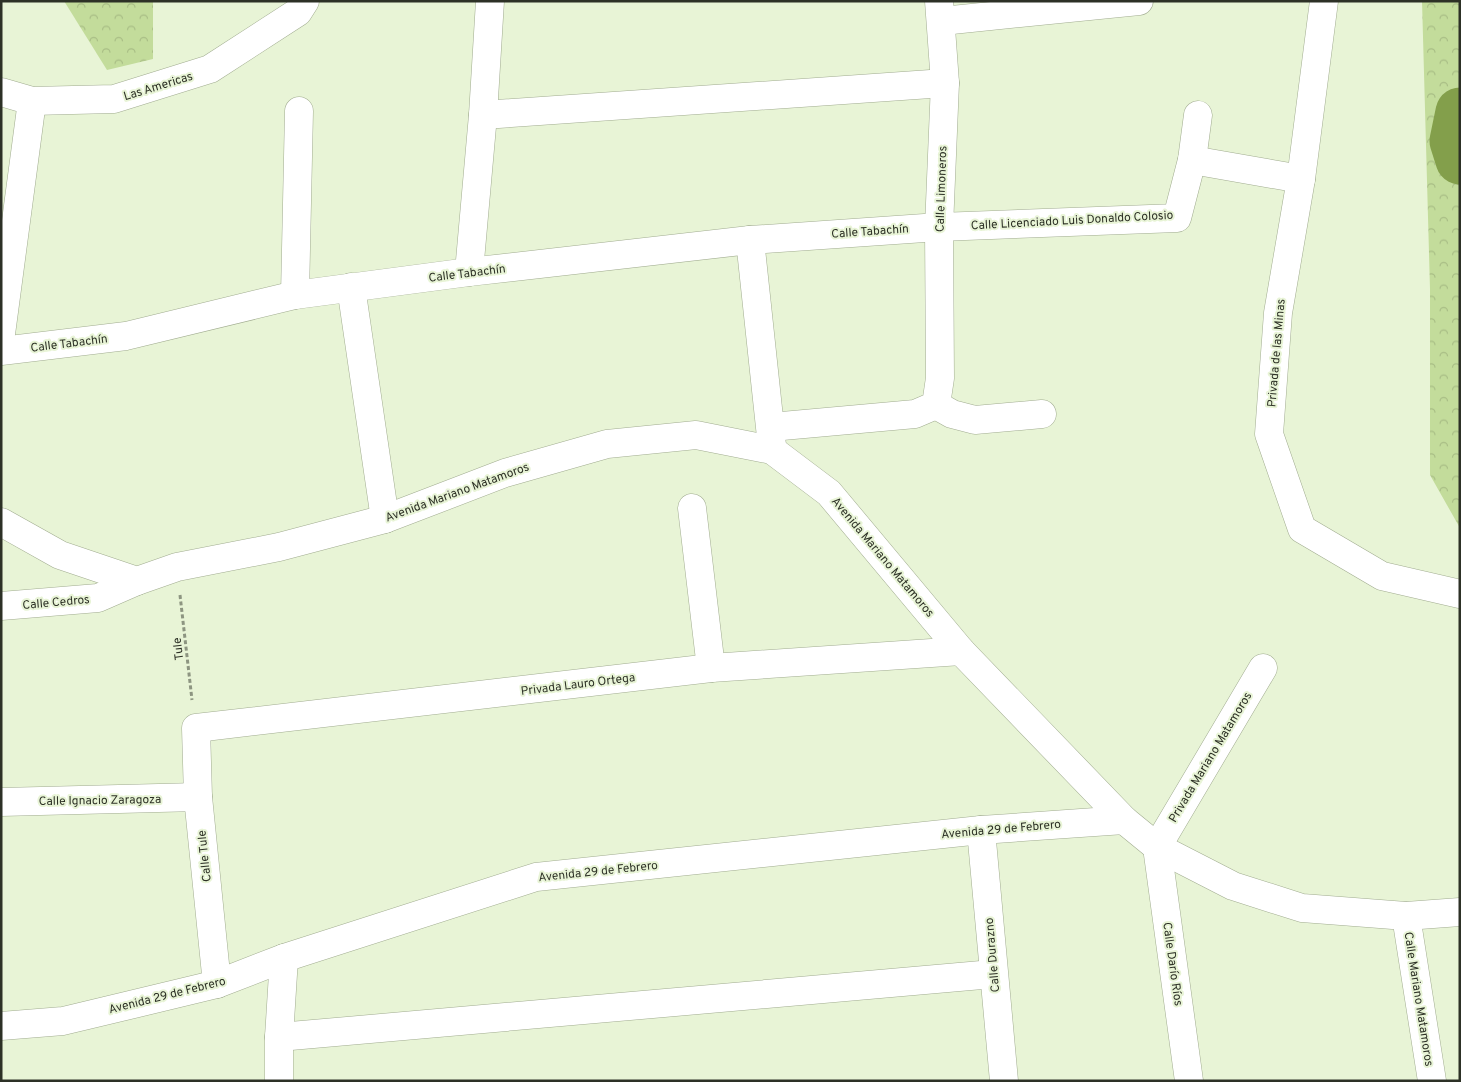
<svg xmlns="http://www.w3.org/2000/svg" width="1461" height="1082" viewBox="0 0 1461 1082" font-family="Overpass,sans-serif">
	<defs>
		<pattern id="forest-crowns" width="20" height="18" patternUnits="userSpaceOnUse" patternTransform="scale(1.25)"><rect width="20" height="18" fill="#c3dc9b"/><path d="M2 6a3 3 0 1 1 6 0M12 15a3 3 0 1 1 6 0" fill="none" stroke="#a8bd85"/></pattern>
	</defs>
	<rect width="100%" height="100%" fill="#e8f4d6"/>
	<g fill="url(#forest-crowns)">
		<polygon points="64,1 153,1 153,59 107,70"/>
		<polygon points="1422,1 1460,1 1460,528 1430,475 1430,289"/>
	</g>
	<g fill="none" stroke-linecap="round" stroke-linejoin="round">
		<polyline stroke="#839f4b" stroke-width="49" points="1460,112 1454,141 1460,160"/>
		<g stroke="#a1ac90" stroke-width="29">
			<g id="street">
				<polyline points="1324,1 1301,179 1278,313 1269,434 1302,529 1382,576 1460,594"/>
				<polyline points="942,21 1139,1"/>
				<polyline points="1,92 32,101 114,99 210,69 298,12 305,1"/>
				<polyline points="483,115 945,83"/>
				<polyline points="1192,160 1301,179"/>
				<polyline points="750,240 772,446"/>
				<polyline points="469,272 483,115 490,1"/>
				<polyline points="351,287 385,519"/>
				<polyline points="295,295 299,111"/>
				<polyline points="1,334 32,101"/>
				<polyline points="1,351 126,336 295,295 469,272 750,240 939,227 1177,218 1192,160 1198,115"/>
				<polyline points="936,405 952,414 975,420 1042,414"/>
				<polyline points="771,427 915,414 936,405 940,378 939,227 945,83 939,1"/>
				<polyline points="692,508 711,668"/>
				<polyline points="1,522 60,555 137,581 177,567 279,547 385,519 505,473 607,444 696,435 772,450 829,493 961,651 1124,820 1157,847 1233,886 1302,908 1406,916 1460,912"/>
				<polyline points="1,606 98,598 137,581"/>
				<polyline points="1,802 198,797"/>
				<polyline points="981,830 1004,1081"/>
				<polyline points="1406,916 1432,1081"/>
				<polyline points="217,984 198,797 196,728 711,668 961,651"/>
				<polyline points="1,1026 63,1021 217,984 284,958 536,877 981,830 1124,820"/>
				<polyline points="279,1037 993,974"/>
				<polyline points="279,1081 279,1037 284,958"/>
				<polyline points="1189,1081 1157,847 1263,668"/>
			</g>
		</g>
		<polyline stroke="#8d9581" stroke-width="3" stroke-dasharray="4 2.5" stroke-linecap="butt" points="180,595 192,700"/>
		<use href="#street" stroke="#fff" stroke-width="28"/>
	</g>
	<g text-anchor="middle" stroke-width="4" stroke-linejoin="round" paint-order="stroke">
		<g font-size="12" fill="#2d3126" stroke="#e8f4d6">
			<text transform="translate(158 86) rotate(-17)" y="4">Las Americas</text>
			<text transform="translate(941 189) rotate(-88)" y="4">Calle Limoneros</text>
			<text transform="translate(1072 220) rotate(-3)" y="4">Calle Licenciado Luis Donaldo Colosio</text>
			<text transform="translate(870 231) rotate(-4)" y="4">Calle Tabachín</text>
			<text transform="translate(467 273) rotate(-7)" y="4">Calle Tabachín</text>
			<text transform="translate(69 343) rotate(-7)" y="4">Calle Tabachín</text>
			<text transform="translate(1276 353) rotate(-85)" y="4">Privada de las Minas</text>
			<text transform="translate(457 492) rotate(-20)" y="4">Avenida Mariano Matamoros</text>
			<text transform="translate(883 557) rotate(50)" y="4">Avenida Mariano Matamoros</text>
			<text transform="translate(56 602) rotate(-5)" y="4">Calle Cedros</text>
			<text transform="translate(178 649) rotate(-97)" y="4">Tule</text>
			<text transform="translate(578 684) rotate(-7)" y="4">Privada Lauro Ortega</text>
			<text transform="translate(1210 757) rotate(-59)" y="4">Privada Mariano Matamoros</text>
			<text transform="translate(100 800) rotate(-1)" y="4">Calle Ignacio Zaragoza</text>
			<text transform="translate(1001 829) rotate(-5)" y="4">Avenida 29 de Febrero</text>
			<text transform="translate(204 856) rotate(-96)" y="4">Calle Tule</text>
			<text transform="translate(598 871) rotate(-6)" y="4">Avenida 29 de Febrero</text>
			<text transform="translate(992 955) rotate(-95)" y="4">Calle Durazno</text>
			<text transform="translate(1173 964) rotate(82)" y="4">Calle Darío Ríos</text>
			<text transform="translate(167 995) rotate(-14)" y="4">Avenida 29 de Febrero</text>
			<text transform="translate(1419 999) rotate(81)" y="4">Calle Mariano Matamoros</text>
		</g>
	</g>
	<rect width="1461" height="1082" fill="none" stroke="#2d3126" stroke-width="5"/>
</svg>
